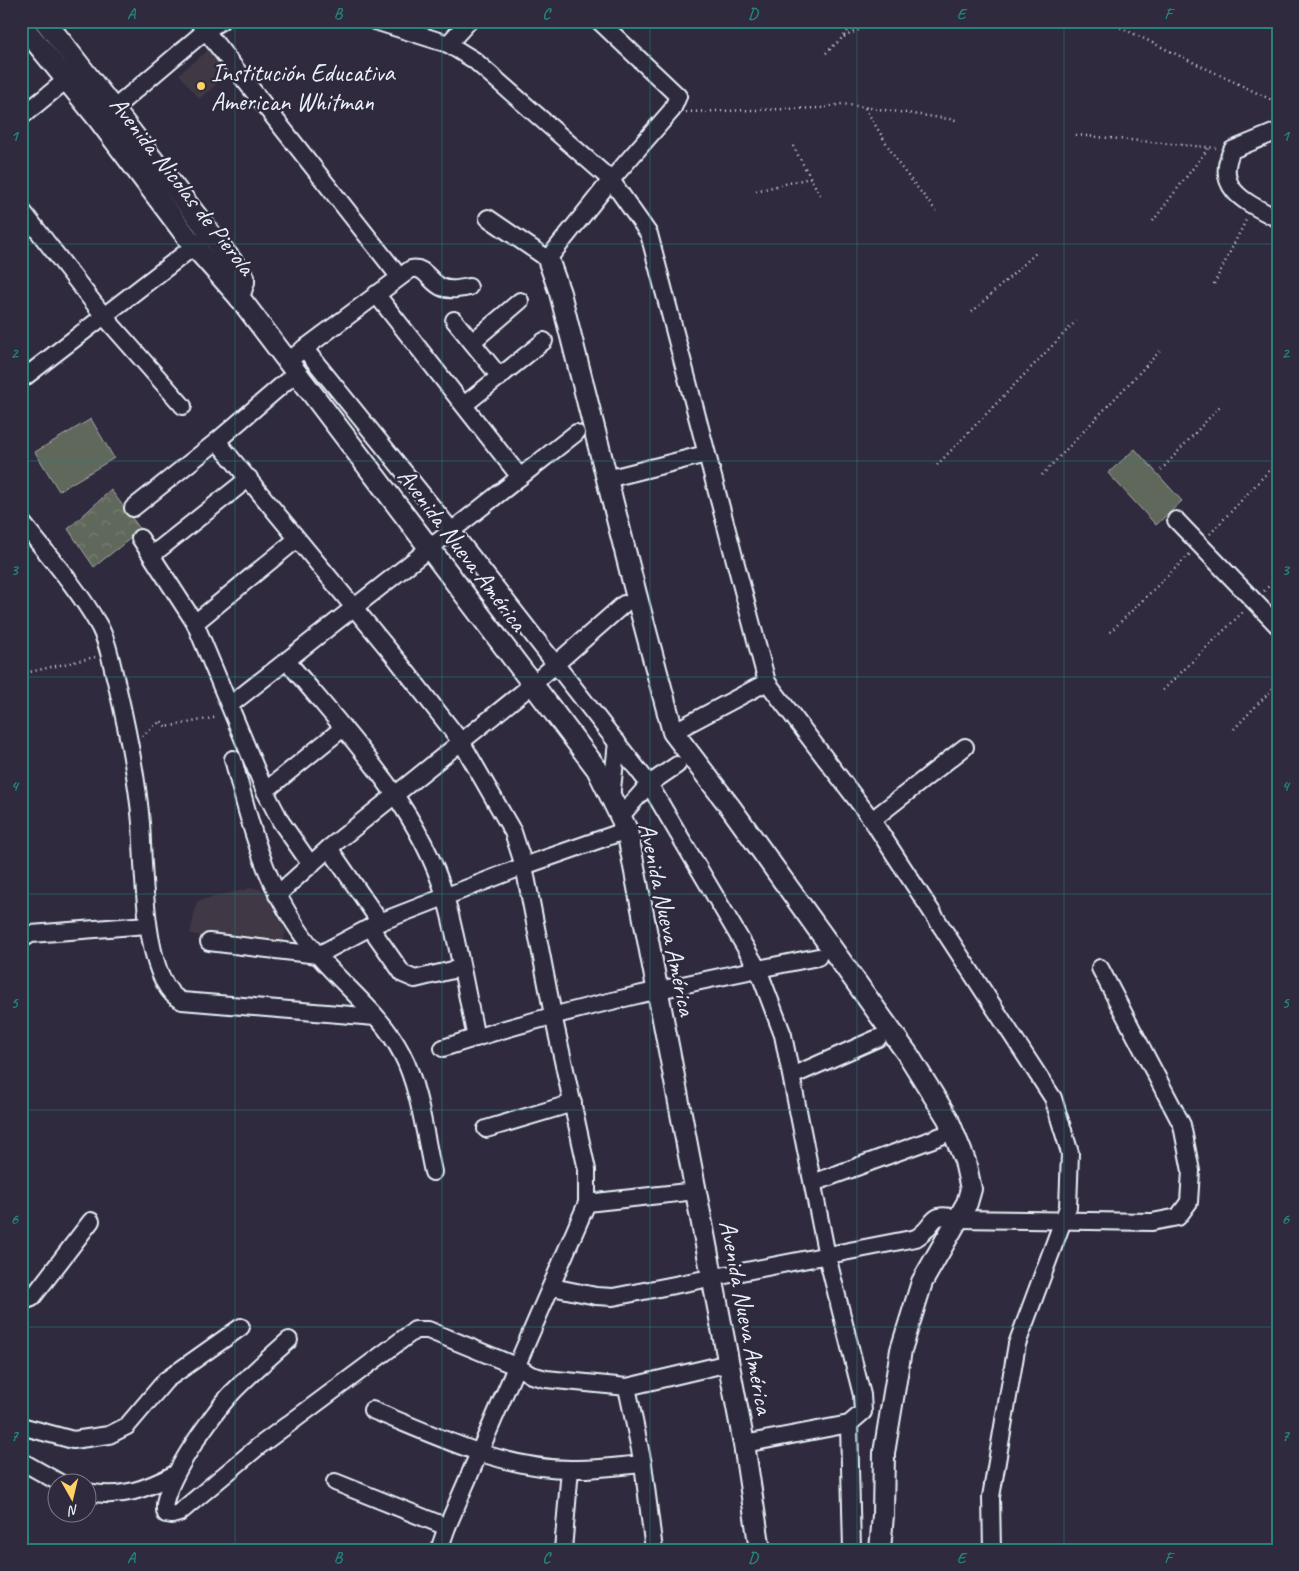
<svg xmlns="http://www.w3.org/2000/svg" width="1299" height="1571" viewBox="0 0 1299 1571" font-family="Caveat,sans-serif">
	<defs>
		<pattern id="forest-crowns" width="20" height="18" patternUnits="userSpaceOnUse" patternTransform="scale(1.25)"><rect width="20" height="18" fill="#60685b"/><path d="M2 6a3 3 0 1 1 6 0M12 15a3 3 0 1 1 6 0" fill="none" stroke="#777e73"/></pattern>
	</defs>
	<rect width="100%" height="100%" fill="#2f2a3d"/>
	<filter id="ink" filterUnits="userSpaceOnUse"><feTurbulence type="fractalNoise" baseFrequency=".02" numOctaves="2"/><feDisplacementMap in="SourceGraphic" scale="10" xChannelSelector="R" yChannelSelector="G"/><feConvolveMatrix kernelMatrix="1 2 1 2 8 2 1 2 1" color-interpolation-filters="sRGB"/></filter>
	<g filter="url(#ink)">
		<g fill="#413745">
			<polygon points="210,49 233,71 199,99 179,74"/>
			<polygon points="251,888 260,889 264,892 286,932 283,944 280,947 190,934 197,901"/>
		</g>
		<polygon fill="url(#forest-crowns)" stroke="#a4acaa" points="111,490 141,530 94,567 68,529"/>
		<g fill="#60685b" stroke="#a4acaa">
			<polygon points="91,419 114,458 59,491 35,452"/>
			<polygon points="1135,449 1182,501 1156,525 1108,473"/>
		</g>
		<g fill="none" stroke-linecap="round" stroke-linejoin="round">
			<g stroke="#e8f1f8" stroke-width="20">
				<g id="minor">
					<polyline points="198,21 394,270"/>
					<polyline points="375,21 448,44 474,60 611,180 649,234 767,682 872,820 1053,1098 1070,1153 1068,1207 1017,1344 991,1497 992,1550"/>
					<polyline points="448,44 469,21"/>
					<polyline points="105,116 205,31 221,21"/>
					<polyline points="21,117 76,72"/>
					<path d="M1278,131L1232,150C1213,190 1248,203 1278,219"/>
					<polyline points="21,209 103,315 183,406"/>
					<polyline points="488,218 548,259 611,180 672,110 678,96 599,21"/>
					<polyline points="376,294 520,477"/>
					<polyline points="454,320 500,377"/>
					<polyline points="472,342 520,301"/>
					<polyline points="304,348 451,530 649,784 758,969 783,1035 827,1256 862,1395 863,1412 849,1424 744,1444"/>
					<path d="M297,354L411,269C425,266 429,281 441,287C450,291 459,289 469,287"/>
					<polyline points="21,380 210,234"/>
					<polyline points="464,405 544,341"/>
					<polyline points="217,441 398,661 462,743 513,832 524,866 553,1015 587,1170 587,1203 447,1527 439,1550"/>
					<polyline points="607,479 706,454"/>
					<polyline points="133,508 217,441 296,373"/>
					<polyline points="1176,520 1278,626"/>
					<path d="M21,521C47,554 77,587 98,624C108,641 111,662 116,681C127,728 137,775 141,823C144,863 142,983 182,1001L375,1017"/>
					<polyline points="140,538 195,623 265,791 281,822 311,865"/>
					<polyline points="152,555 249,478"/>
					<polyline points="195,623 297,539"/>
					<path d="M287,661C346,732 418,806 445,896C458,942 466,991 476,1038"/>
					<polyline points="230,705 576,433"/>
					<polyline points="673,732 767,682"/>
					<path d="M233,759C253,834 266,892 316,953C344,987 382,1014 402,1054C419,1086 425,1136 433,1172"/>
					<polyline points="265,791 343,728"/>
					<polyline points="611,799 617,742"/>
					<polyline points="620,817 649,784 677,765"/>
					<polyline points="872,820 965,747"/>
					<polyline points="329,848 380,922"/>
					<polyline points="277,895 329,848 533,684 624,604"/>
					<polyline points="370,927 403,974 415,979 461,968"/>
					<polyline points="21,940 31,934 147,925"/>
					<polyline points="209,942 318,955 380,922 524,866 627,830"/>
					<path d="M443,1048C566,1008 692,982 818,957"/>
					<polyline points="792,1076 878,1038"/>
					<polyline points="486,1129 573,1103"/>
					<polyline points="813,1183 941,1136"/>
					<polyline points="587,1203 696,1191"/>
					<path d="M552,1287L596,1296L613,1297L916,1238C938,1225 927,1210 959,1219L1152,1222L1178,1217L1189,1202L1191,1171L1182,1125L1100,968"/>
					<polyline points="21,1302 32,1298 91,1221"/>
					<path d="M289,1340C269,1358 248,1376 230,1395C214,1412 155,1493 166,1514L172,1515L179,1513L259,1446L415,1330H428L518,1367L531,1375L546,1379L627,1387L729,1363"/>
					<polyline points="627,1387 643,1464 654,1550"/>
					<path d="M372,1410C435,1435 501,1469 571,1469C595,1470 619,1466 643,1464"/>
					<polyline points="849,1424 852,1550"/>
					<polyline points="21,1426 73,1440 109,1435 127,1426 166,1380 241,1327"/>
					<polyline points="21,1461 62,1484"/>
					<polyline points="335,1482 447,1527"/>
					<path d="M88,1492C121,1499 146,1489 175,1474"/>
					<polyline points="563,1550 570,1469"/>
				</g>
			</g>
			<g stroke="#e8f1f8" stroke-width="24">
				<g id="tertiary">
					<polyline points="45,21 244,277 244,282 239,297"/>
					<polyline points="21,24 99,120 194,246 239,297 597,769 627,830 744,1444 760,1550"/>
					<polyline points="548,259 560,293 636,594 673,732 731,808 909,1056 948,1119 965,1161 971,1189 967,1203 922,1282 901,1350 884,1453 883,1515 880,1550"/>
				</g>
			</g>
			<g stroke="#e8f1f8" stroke-width="2.5" stroke-dasharray="1 4" stroke-linecap="butt">
				<polyline points="1107,21 1278,103"/>
				<polyline points="1273,21 1278,24"/>
				<polyline points="844,37 877,21"/>
				<polyline points="826,53 843,37 855,21"/>
				<polyline points="865,108 900,166 936,211"/>
				<polyline points="686,112 821,108 842,104 956,120"/>
				<polyline points="1076,135 1216,148"/>
				<polyline points="793,146 820,195"/>
				<polyline points="756,191 810,178"/>
				<polyline points="1153,221 1209,147"/>
				<polyline points="1214,284 1247,218"/>
				<polyline points="972,312 1036,253"/>
				<polyline points="937,465 1078,319"/>
				<polyline points="1161,470 1220,406"/>
				<polyline points="1042,475 1160,351"/>
				<polyline points="1210,534 1278,461"/>
				<polyline points="1264,591 1278,577"/>
				<polyline points="1110,632 1190,554"/>
				<polyline points="21,674 95,657"/>
				<polyline points="1163,690 1244,611"/>
				<polyline points="1234,729 1278,683"/>
				<polyline points="142,736 161,721 166,727 218,717"/>
			</g>
			<use href="#minor" stroke="#2f2a3d" stroke-width="16"/>
			<use href="#tertiary" stroke="#2f2a3d" stroke-width="20"/>
		</g>
	</g>
	<path fill="none" stroke="#25827c" stroke-width="1" stroke-opacity="0.55" d="M235,21V1550M442,21V1550M650,21V1550M857,21V1550M1064,21V1550M21,244H1278M21,461H1278M21,677H1278M21,894H1278M21,1110H1278M21,1327H1278"/>
	<circle fill="#ffd166" stroke="#2f2a3d" stroke-width="2" cx="201" cy="86" r="5"/>
	<g text-anchor="middle" stroke-width="5" stroke-linejoin="round" paint-order="stroke">
		<g font-size="25" fill="#e8f1f8" stroke="#2f2a3d" text-anchor="start">
			<text x="211" y="81">Institución Educativa<tspan x="211" dy="29">American Whitman</tspan></text>
		</g>
		<g font-size="25" fill="#e8f1f8" stroke="#2f2a3d">
			<text transform="translate(183 185) rotate(52)" y="9">Avenida Nicolas de Pierola</text>
			<text transform="translate(463 549) rotate(53)" y="9">Avenida Nueva América</text>
			<text transform="translate(668 919) rotate(78)" y="9">Avenida Nueva América</text>
			<text transform="translate(747 1317) rotate(79)" y="9">Avenida Nueva América</text>
		</g>
	</g>
	<rect width="1299" height="1571" fill="none" stroke="#2f2a3d" stroke-width="55"/>
	<g transform="translate(72 1498) rotate(172)"><circle r="24" fill="#2f2a3d" stroke="#797a88"/>
	<path d="M0-4L9 19L0 12L-9 19Z" fill="#ffd166"/>
	<text y="-8" font-size="14" font-weight="bold" text-anchor="middle" fill="#e8f1f8">N</text>
	</g>
	<rect x="28" y="28" width="1244" height="1516" fill="none" stroke="#25827c" stroke-width="2"/>
	<g font-size="16" text-anchor="middle" font-weight="bold" fill="#25827c">
		<text x="131" y="19">A</text>
		<text x="338" y="19">B</text>
		<text x="546" y="19">C</text>
		<text x="753" y="19">D</text>
		<text x="961" y="19">E</text>
		<text x="1168" y="19">F</text>
		<text x="14" y="141">1</text>
		<text x="1285" y="141">1</text>
		<text x="14" y="358">2</text>
		<text x="1285" y="358">2</text>
		<text x="14" y="575">3</text>
		<text x="1285" y="575">3</text>
		<text x="14" y="791">4</text>
		<text x="1285" y="791">4</text>
		<text x="14" y="1008">5</text>
		<text x="1285" y="1008">5</text>
		<text x="14" y="1224">6</text>
		<text x="1285" y="1224">6</text>
		<text x="14" y="1441">7</text>
		<text x="1285" y="1441">7</text>
		<text x="131" y="1563">A</text>
		<text x="338" y="1563">B</text>
		<text x="546" y="1563">C</text>
		<text x="753" y="1563">D</text>
		<text x="961" y="1563">E</text>
		<text x="1168" y="1563">F</text>
	</g>
</svg>
